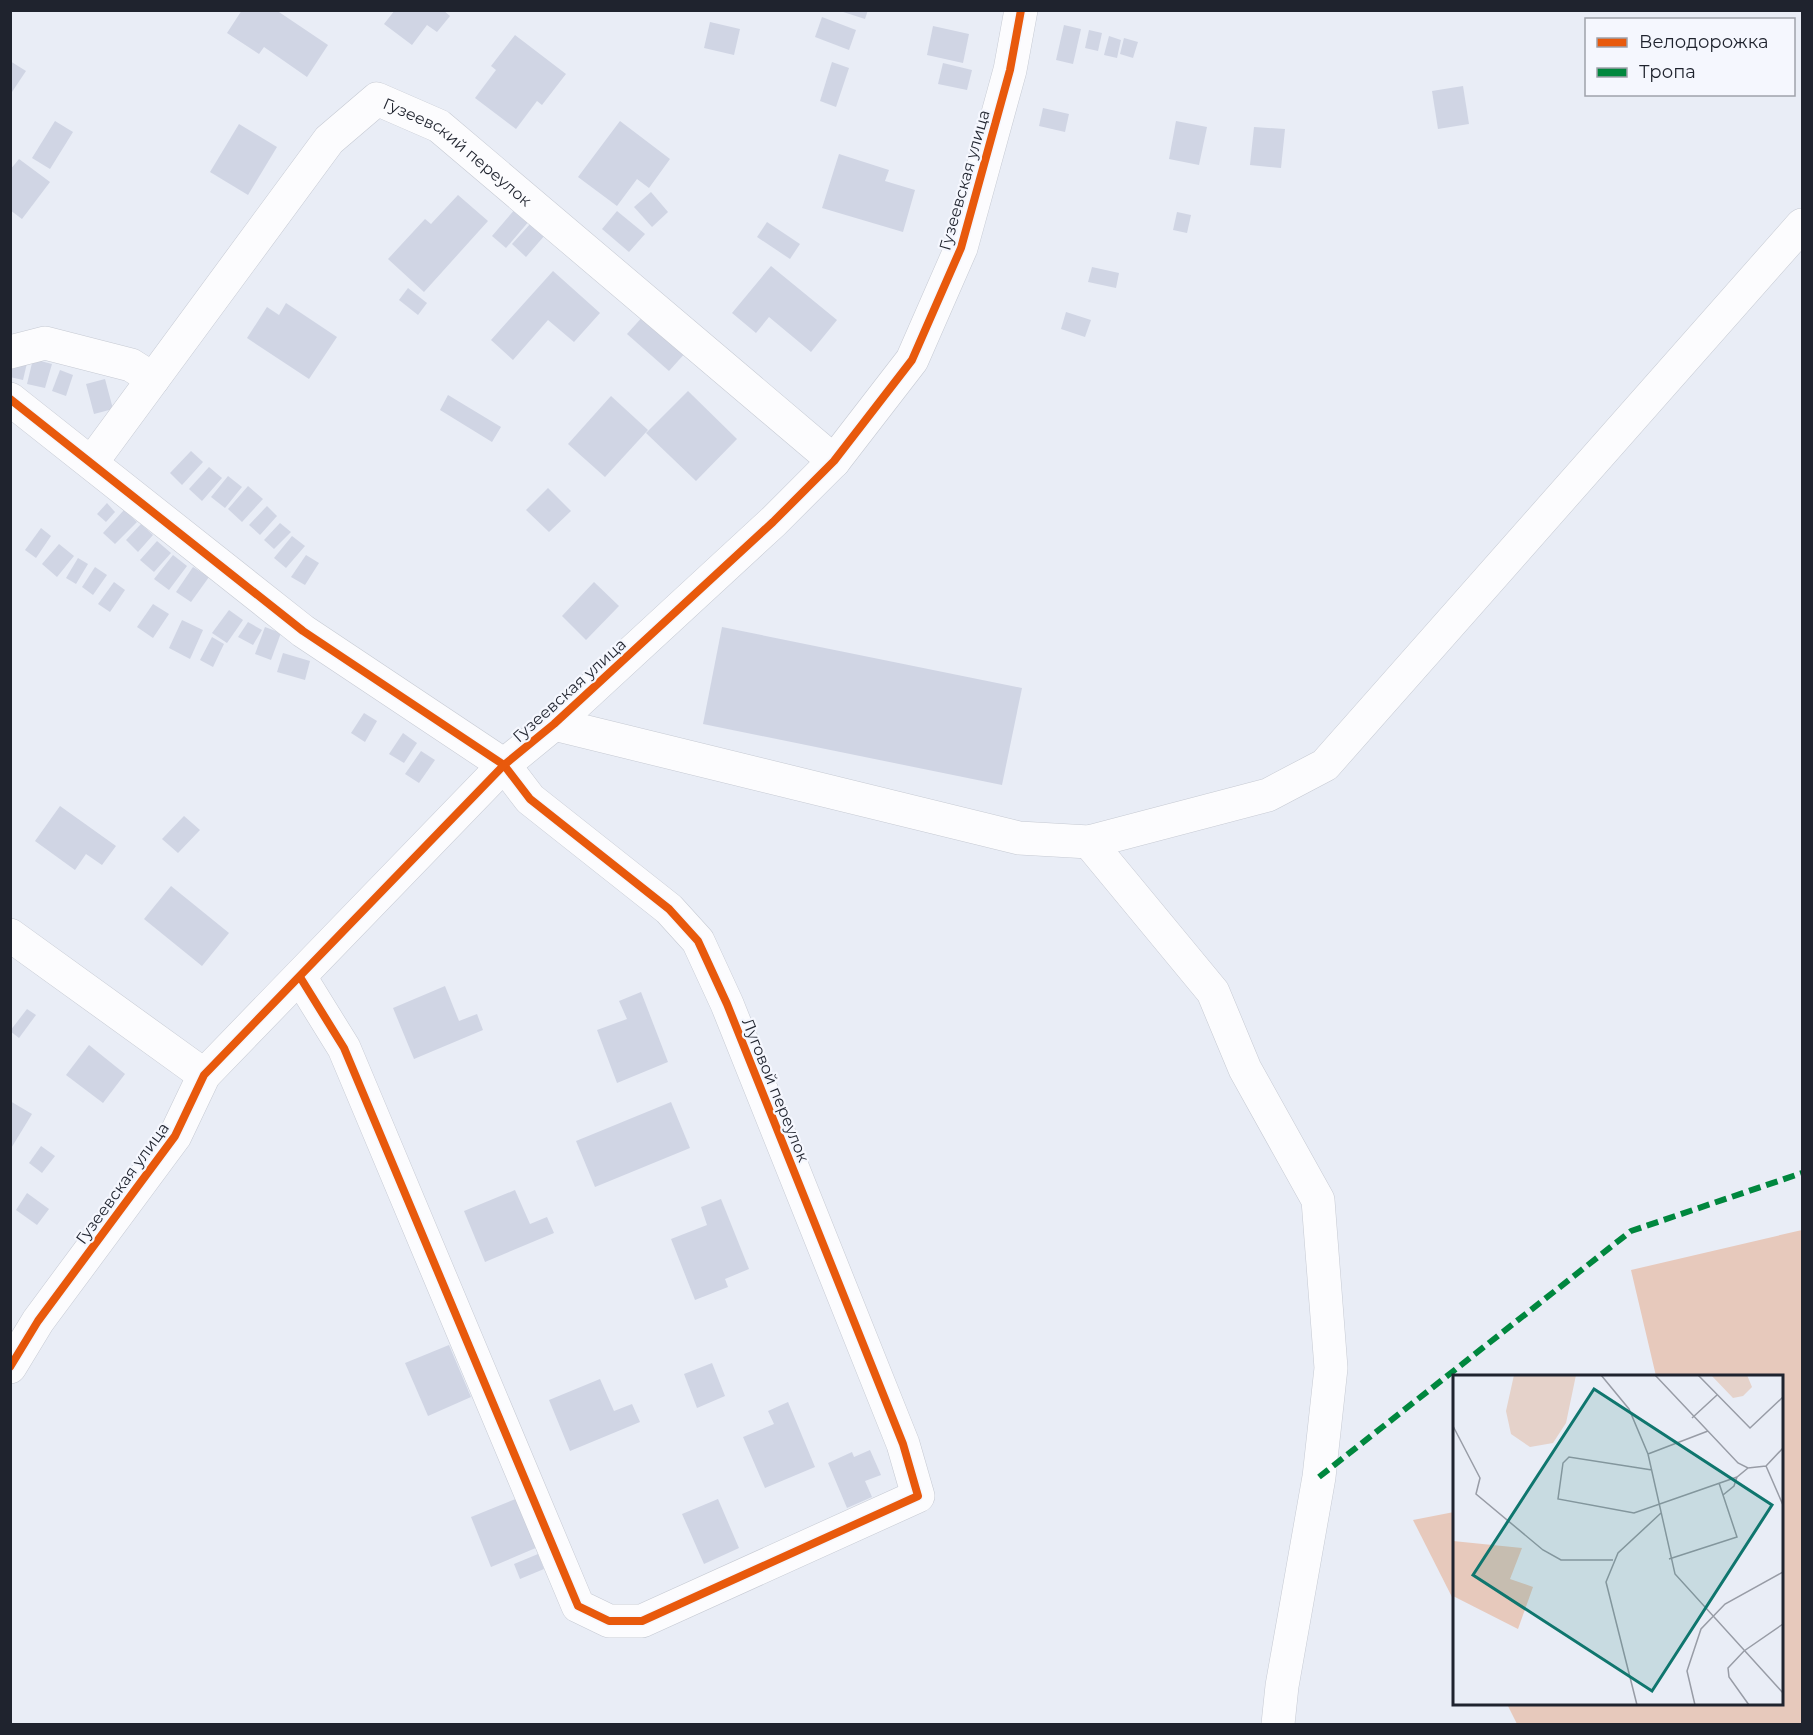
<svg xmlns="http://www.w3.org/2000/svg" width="1813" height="1735" viewBox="0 0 1813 1735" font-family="Montserrat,sans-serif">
	<rect width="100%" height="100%" fill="#e9edf6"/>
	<g fill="#e7c9bc">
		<polygon points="1802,1230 1802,1724 1517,1724 1507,1704 1782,1704 1782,1376 1656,1376 1631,1270"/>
		<polygon points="1454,1512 1454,1601 1413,1520"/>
	</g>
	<g fill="#d0d5e4">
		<polygon points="242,10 276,10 328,45 307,77 264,47 259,54 227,33"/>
		<polygon points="395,10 443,10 450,16 437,32 427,25 412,45 384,24"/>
		<polygon points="837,10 868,10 865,19"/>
		<polygon points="822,17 856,30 849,50 815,37"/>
		<polygon points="710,22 740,29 734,55 704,48"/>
		<polygon points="1064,25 1081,29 1073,64 1056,60"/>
		<polygon points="933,26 969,34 963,63 927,55"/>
		<polygon points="1089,30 1102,33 1098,51 1085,48"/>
		<polygon points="515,35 566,74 542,105 537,101 516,129 475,98 496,70 491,66"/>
		<polygon points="1109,36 1121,40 1117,58 1104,55"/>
		<polygon points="1124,38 1138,42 1133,58 1120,54"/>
		<polygon points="10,61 26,71 10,95"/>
		<polygon points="832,62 849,68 836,107 820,101"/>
		<polygon points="943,63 972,70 967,90 938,84"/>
		<polygon points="1463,86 1469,124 1438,129 1432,91"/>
		<polygon points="1043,108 1069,114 1065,132 1039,126"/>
		<polygon points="55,121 73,132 50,169 32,158"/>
		<polygon points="620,121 670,159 649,188 637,179 617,206 578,177"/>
		<polygon points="1176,121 1207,127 1199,165 1169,159"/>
		<polygon points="239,124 277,147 248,195 210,172"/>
		<polygon points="1254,127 1285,129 1281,168 1250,165"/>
		<polygon points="839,154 889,170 885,181 915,190 903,232 822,208"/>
		<polygon points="19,159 50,182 22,219 10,210 10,170"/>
		<polygon points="651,192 668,212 652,227 634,207"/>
		<polygon points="458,195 488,221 424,292 388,259 425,219 431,224"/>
		<polygon points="516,208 530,220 506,248 492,236"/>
		<polygon points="617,211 645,234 629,252 602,229"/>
		<polygon points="1177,212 1191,215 1187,233 1173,230"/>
		<polygon points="767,222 800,244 790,259 757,237"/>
		<polygon points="531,223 545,235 526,257 512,244"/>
		<polygon points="771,266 837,320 811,352 769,317 756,333 732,313"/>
		<polygon points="1092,267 1119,273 1116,288 1088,282"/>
		<polygon points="553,271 600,313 574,342 548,320 513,360 491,340"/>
		<polygon points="408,288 427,303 418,315 399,300"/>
		<polygon points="286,303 337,337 309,379 247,338 267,307 279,315"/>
		<polygon points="1066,312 1091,320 1085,337 1061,329"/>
		<polygon points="645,314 687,351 669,371 627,334"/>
		<polygon points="33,359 52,364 45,388 27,384"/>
		<polygon points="27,363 23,380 10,377 10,366"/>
		<polygon points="60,370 73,375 66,396 52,391"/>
		<polygon points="105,379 113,409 94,414 86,384"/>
		<polygon points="688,391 737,439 696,481 646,433"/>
		<polygon points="448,395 501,427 492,442 440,410"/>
		<polygon points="611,396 648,430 605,477 568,444"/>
		<polygon points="191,451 203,462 182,485 170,473"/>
		<polygon points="209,467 222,478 202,501 189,489"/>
		<polygon points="228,476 242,487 225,508 211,497"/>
		<polygon points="248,486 263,499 242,522 228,509"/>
		<polygon points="548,488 571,511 549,532 526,510"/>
		<polygon points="107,503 115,512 106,522 97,514"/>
		<polygon points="267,506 277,516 260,535 249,525"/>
		<polygon points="124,510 137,522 115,544 103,533"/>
		<polygon points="280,523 291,532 274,549 264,540"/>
		<polygon points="141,524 153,535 138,552 126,540"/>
		<polygon points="41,528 51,536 36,558 25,550"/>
		<polygon points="292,536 305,546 286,568 274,558"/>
		<polygon points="157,541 171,553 154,572 140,560"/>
		<polygon points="59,544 74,556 57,577 42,564"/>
		<polygon points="173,555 187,566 169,590 154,579"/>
		<polygon points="306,555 319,563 305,585 291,577"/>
		<polygon points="78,558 88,564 76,584 66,578"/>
		<polygon points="95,567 107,575 93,595 82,587"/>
		<polygon points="193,567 209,577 191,602 176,592"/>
		<polygon points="114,582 125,590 110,612 98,604"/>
		<polygon points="594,582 619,606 586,640 562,616"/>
		<polygon points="153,604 169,614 153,638 137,627"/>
		<polygon points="229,610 243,620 227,643 212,633"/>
		<polygon points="182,620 203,630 190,659 169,648"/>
		<polygon points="248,622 262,630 253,645 238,637"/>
		<polygon points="265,627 281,633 271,660 255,654"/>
		<polygon points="722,627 1022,688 1002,785 703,724"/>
		<polygon points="212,637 224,644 213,667 200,660"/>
		<polygon points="283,653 310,661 305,680 277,672"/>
		<polygon points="364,713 377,721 365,742 351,733"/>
		<polygon points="403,733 417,743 404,763 389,754"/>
		<polygon points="421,751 435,760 419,783 405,774"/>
		<polygon points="60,806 116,846 102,865 86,854 75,870 35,841"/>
		<polygon points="184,816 200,830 178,853 162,839"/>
		<polygon points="171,886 229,933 202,966 144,919"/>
		<polygon points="445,986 459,1021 477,1014 483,1030 414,1059 393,1008"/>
		<polygon points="641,992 668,1062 617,1083 597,1030 627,1019 619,1001"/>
		<polygon points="27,1009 36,1015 19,1038 10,1031"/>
		<polygon points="89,1045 125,1074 103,1103 66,1075"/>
		<polygon points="10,1101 32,1114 10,1150"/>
		<polygon points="671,1102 690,1148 595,1187 576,1141"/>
		<polygon points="41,1146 55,1156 42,1173 29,1163"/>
		<polygon points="515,1190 530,1224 547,1217 554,1233 485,1262 464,1211"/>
		<polygon points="27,1193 49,1209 37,1225 16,1210"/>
		<polygon points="721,1199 749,1269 725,1279 728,1287 695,1300 671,1239 707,1225 701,1207"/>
		<polygon points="449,1345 471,1397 428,1416 405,1363"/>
		<polygon points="712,1363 725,1396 697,1408 684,1374"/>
		<polygon points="600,1379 614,1411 632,1404 640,1422 570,1451 549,1400"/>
		<polygon points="788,1402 815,1467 765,1488 743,1437 774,1424 768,1411"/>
		<polygon points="870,1450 881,1475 865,1481 872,1497 847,1508 828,1463 852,1452 854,1457"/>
		<polygon points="518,1498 538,1547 491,1567 471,1517"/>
		<polygon points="718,1499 739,1548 704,1564 682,1514"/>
		<polygon points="538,1554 544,1569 520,1579 514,1564"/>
	</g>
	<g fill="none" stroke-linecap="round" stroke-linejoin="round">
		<g stroke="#c6cad3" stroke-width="34">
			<g id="minor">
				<polyline points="10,352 45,343 131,365 153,379"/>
				<polyline points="10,399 303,631 504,765 530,799 669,909 698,941 727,1004 903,1444 918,1496 642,1621 609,1621 578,1606 344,1048 300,977"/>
				<path id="s1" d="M92,462L329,140L377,99L439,126L834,461"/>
				<polyline points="554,724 1019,838 1089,842 1268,795 1325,765 1802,225"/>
				<polyline points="1089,842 1213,992 1245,1069 1318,1200 1331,1368 1319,1477 1282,1686 1278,1724"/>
				<polyline points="10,935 204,1075"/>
				<polyline points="10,1367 38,1321 175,1136 204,1075 504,765 554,724 773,522 834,461 912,360 961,248 1010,70 1021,10"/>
			</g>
		</g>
		<use href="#minor" stroke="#fcfcfe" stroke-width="33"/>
		<polyline stroke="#00873e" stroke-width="6" stroke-dasharray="12 6" stroke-linecap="butt" points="1319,1477 1631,1231 1802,1173"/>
		<g stroke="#f5f7fe" stroke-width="11">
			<g id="cycleway">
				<polyline points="10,399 303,631 504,765 530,799 669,909 698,941 727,1004 903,1444 918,1496 642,1621 609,1621 578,1606 344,1048 300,977"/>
				<polyline points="10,1367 38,1321 175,1136 204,1075 504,765 554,724 773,522 834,461 912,360 961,248 1010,70 1021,10"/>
			</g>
		</g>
		<use href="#cycleway" stroke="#e8590c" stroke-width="8"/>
	</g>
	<g text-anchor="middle" stroke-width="4.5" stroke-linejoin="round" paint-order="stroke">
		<g font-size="16" fill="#1f232e" stroke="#f5f7fe">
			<text dy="6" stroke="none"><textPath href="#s1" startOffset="560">Гузеевский переулок</textPath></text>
			<text transform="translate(964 180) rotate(-74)" y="6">Гузеевская улица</text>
			<text transform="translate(569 690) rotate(-42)" y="6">Гузеевская улица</text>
			<text transform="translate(776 1090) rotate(68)" y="6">Луговой переулок</text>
			<text transform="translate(122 1183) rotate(-54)" y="6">Гузеевская улица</text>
		</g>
	</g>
	<g transform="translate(1453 1375)">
		<rect width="330" height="330" fill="#e9edf6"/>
		<path d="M61,0H123L113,48L100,68L77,72L58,59L53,36ZM258,0H294L299,12L290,21L280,23Z" fill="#e5d2ca"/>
		<path d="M0,166L69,173L57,204L80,212L65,254L0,221Z" fill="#e7c9bc"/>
		<path fill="none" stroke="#989ca6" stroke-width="1.5" d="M148,0L176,34L195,79L222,199L330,318M202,0L285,88L295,93L313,91M245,0L297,53L330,22M239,43L264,20M0,51L27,103L23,119L90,175L108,185H160M195,79L255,56M313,91L330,130M313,91L330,73M199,95L116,82L110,88L105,124L181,138L284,102L295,93M270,120L281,111L284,102M216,184L284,162L266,108M184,330L153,207L165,178L208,138M242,330L234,296L248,254L272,229L330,197M296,330L276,302L275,293L291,276L330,249"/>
		<path fill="#0f766e" fill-opacity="0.15" stroke="#0f766e" stroke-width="3" d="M141,14L319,130L199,316L20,200Z"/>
		<rect width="330" height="330" fill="none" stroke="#1f232e" stroke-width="3"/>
	</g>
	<rect width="1813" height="1735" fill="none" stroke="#1f232e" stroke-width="24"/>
	<rect x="1585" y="18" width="210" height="78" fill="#f5f7fe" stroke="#9fa2ab" stroke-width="1.5"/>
	<rect x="1597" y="38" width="30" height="9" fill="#e8590c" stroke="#9fa2ab" stroke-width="1.5"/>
	<text x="1639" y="48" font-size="18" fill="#1f232e">Велодорожка</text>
	<rect x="1597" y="68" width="30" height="9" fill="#00873e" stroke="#9fa2ab" stroke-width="1.5"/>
	<text x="1639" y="78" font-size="18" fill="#1f232e">Тропа</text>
</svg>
